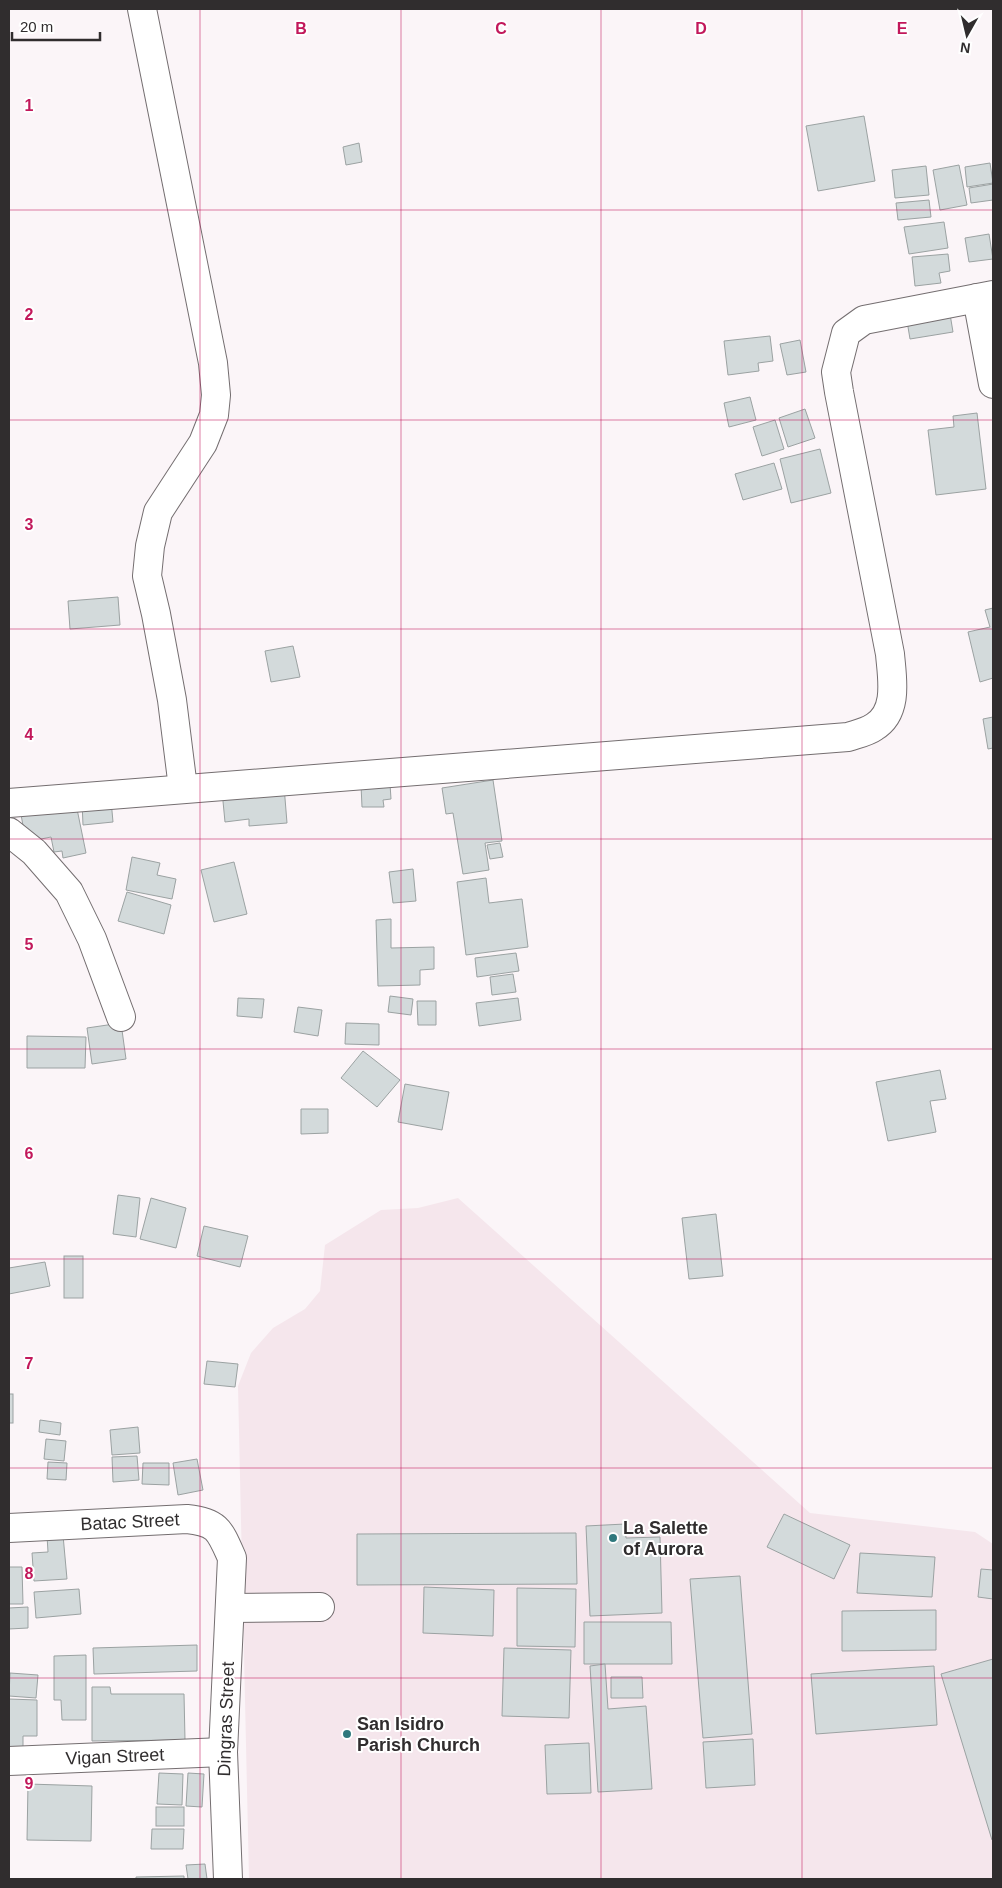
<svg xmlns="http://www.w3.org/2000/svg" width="1002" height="1888" viewBox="0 0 1002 1888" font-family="Arial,sans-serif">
	<rect width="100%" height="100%" fill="#fbf5f8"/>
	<polygon fill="#f5e6ec" points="458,1198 810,1513 975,1532 993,1544 993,1879 249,1879 238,1386 251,1353 273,1328 305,1309 320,1291 325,1245 381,1210 418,1208"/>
	<g fill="#d3dadb" stroke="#9ba2a2">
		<polygon points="864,116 875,181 818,191 806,126"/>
		<polygon points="359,143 362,162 346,165 343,147"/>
		<polygon points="990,163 993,183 967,187 965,167"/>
		<polygon points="959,165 967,205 940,210 933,170"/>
		<polygon points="926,166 929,195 895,198 892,170"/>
		<polygon points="993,184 993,200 971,203 969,188"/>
		<polygon points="929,200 931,217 898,220 896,203"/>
		<polygon points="944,222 948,248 909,254 904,227"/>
		<polygon points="989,234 993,259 969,262 965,238"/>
		<polygon points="948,254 950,271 939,273 941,283 915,286 912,257"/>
		<polygon points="949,308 953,332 910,339 906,315"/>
		<polygon points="770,336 773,361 758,363 759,371 728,375 724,341"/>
		<polygon points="800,340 806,372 787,375 780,344"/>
		<polygon points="750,397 756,420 729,427 724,403"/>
		<polygon points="805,409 815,438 788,447 779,418"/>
		<polygon points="977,413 986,489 936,495 928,430 954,427 953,416"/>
		<polygon points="775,420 784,449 762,456 753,427"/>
		<polygon points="820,449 831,493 791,503 780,459"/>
		<polygon points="774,463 782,489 743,500 735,474"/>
		<polygon points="118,597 120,625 70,629 68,601"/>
		<polygon points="993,608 993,678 980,682 968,632 990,627 985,610"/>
		<polygon points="293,646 300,677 271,682 265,651"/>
		<polygon points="993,717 993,748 988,749 983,719"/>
		<polygon points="493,780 502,841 485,843 489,870 463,874 453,813 446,814 442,788"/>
		<polygon points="390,784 391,799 383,800 384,807 362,807 361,785"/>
		<polygon points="284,786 287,823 249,826 249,819 225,822 222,791"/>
		<polygon points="111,800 113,822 83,825 82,802"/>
		<polygon points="76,804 86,853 63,858 62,851 54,852 51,837 26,842 20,809"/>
		<polygon points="500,843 503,857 490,859 487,845"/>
		<polygon points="132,857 160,863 157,875 176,879 172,899 126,890"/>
		<polygon points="234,862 247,914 214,922 201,870"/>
		<polygon points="413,869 416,901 393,903 389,872"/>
		<polygon points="486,878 489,903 522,899 528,947 466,955 457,882"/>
		<polygon points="127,892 171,905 164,934 118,921"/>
		<polygon points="391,919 391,948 434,947 434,969 420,970 420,985 378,986 376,920"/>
		<polygon points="516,953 519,971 477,977 475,958"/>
		<polygon points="513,974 516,992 492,995 490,977"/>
		<polygon points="390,996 413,999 411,1015 388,1012"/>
		<polygon points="238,998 264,999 262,1018 237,1016"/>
		<polygon points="518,998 521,1020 479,1026 476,1003"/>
		<polygon points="417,1001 436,1001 436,1025 418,1025"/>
		<polygon points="298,1007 322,1010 318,1036 294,1032"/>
		<polygon points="121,1023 126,1059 92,1064 87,1028"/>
		<polygon points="346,1023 379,1024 379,1045 345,1044"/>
		<polygon points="27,1036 86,1037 85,1068 27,1068"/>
		<polygon points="363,1051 400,1080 377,1107 341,1078"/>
		<polygon points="940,1070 946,1099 930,1101 936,1132 888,1141 876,1082"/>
		<polygon points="405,1084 449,1092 442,1130 398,1122"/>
		<polygon points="301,1109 328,1109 328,1133 301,1134"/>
		<polygon points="118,1195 140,1198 136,1237 113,1234"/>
		<polygon points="151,1198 186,1208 176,1248 140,1239"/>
		<polygon points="716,1214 723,1276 689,1279 682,1218"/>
		<polygon points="204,1226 248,1236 240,1267 197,1256"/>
		<rect x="64" y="1256" width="19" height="42"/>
		<polygon points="45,1262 50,1286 9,1294 9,1268"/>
		<polygon points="207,1361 238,1364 235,1387 204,1384"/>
		<rect x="9" y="1394" width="4" height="29"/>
		<polygon points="40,1420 61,1423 60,1435 39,1432"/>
		<polygon points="138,1427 140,1453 112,1455 110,1430"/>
		<polygon points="46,1439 66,1441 64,1461 44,1459"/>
		<polygon points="137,1456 139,1480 113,1482 112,1457"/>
		<polygon points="197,1459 203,1490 178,1495 173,1463"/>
		<polygon points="48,1462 67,1463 66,1480 47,1479"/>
		<polygon points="143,1463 169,1463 169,1485 142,1484"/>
		<polygon points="784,1514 850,1545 834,1579 767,1547"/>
		<polygon points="625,1524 626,1538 660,1537 662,1613 590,1616 586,1526"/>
		<polygon points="576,1533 577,1584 357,1585 357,1534"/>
		<polygon points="63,1535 67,1579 34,1581 32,1553 48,1552 47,1536"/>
		<polygon points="860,1553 935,1557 932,1597 857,1593"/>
		<polygon points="9,1567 22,1567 23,1604 9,1604"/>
		<polygon points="981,1569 993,1570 993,1599 978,1597"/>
		<polygon points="740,1576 752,1734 703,1738 690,1579"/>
		<polygon points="424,1587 494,1590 493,1636 423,1633"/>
		<polygon points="517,1588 576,1589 575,1647 517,1646"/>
		<polygon points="79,1589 81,1614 36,1618 34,1592"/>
		<polygon points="28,1607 28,1628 9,1629 9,1608"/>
		<polygon points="936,1610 936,1650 842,1651 842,1611"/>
		<polygon points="584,1622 671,1622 672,1664 584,1664"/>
		<polygon points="197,1645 197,1671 94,1674 93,1648"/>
		<polygon points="504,1648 571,1650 569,1718 502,1716"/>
		<polygon points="86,1655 86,1720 62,1720 61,1700 54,1700 54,1656"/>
		<polygon points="993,1659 993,1839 992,1840 941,1674"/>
		<polygon points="605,1664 608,1709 646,1706 652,1789 598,1792 590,1666"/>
		<polygon points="934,1666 937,1725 816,1734 811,1674"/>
		<polygon points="10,1673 38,1675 36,1698 9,1696"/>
		<polygon points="611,1677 642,1677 643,1698 611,1698"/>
		<polygon points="92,1687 110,1687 111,1694 184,1694 185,1740 92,1741"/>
		<polygon points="9,1699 37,1700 37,1736 23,1736 23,1748 9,1748"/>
		<polygon points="753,1739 755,1785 706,1788 703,1742"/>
		<polygon points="589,1743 591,1793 547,1794 545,1745"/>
		<polygon points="159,1773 183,1774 182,1805 157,1804"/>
		<polygon points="188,1773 204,1774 202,1807 186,1806"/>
		<polygon points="28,1784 92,1786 91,1841 27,1840"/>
		<rect x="156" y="1807" width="28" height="19"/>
		<polygon points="152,1829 184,1829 183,1849 151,1849"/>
		<polygon points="205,1864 207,1879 188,1879 186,1865"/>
		<polygon points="184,1876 184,1879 136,1879 136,1877"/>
	</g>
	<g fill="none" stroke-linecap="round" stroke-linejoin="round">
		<g stroke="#746e70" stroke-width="30">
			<g id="minor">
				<polyline points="142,9 213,363 216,395 214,415 203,443 158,512 150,546 147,576 156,614 172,700 183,788"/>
				<polyline points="977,298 993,384"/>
				<path d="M9,803L848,737C857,734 867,732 874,727C899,712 892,678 890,654L839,392L836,372L846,333L864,320L993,295"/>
				<polyline points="9,832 34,852 69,892 92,939 121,1017"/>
				<path id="s1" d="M9,1528L187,1519C218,1522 220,1531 232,1558L223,1752L228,1879"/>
				<polyline points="230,1608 320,1607"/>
				<path id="s2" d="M9,1761L223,1752"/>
			</g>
		</g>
		<use href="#minor" stroke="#fff" stroke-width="28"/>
	</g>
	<path fill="none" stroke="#c2185b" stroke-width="1" stroke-opacity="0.55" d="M200,9V1879M401,9V1879M601,9V1879M802,9V1879M9,210H993M9,420H993M9,629H993M9,839H993M9,1049H993M9,1259H993M9,1468H993M9,1678H993"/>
	<g fill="#2f787d" stroke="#fff" stroke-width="2">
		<circle cx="613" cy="1538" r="5"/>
		<circle cx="347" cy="1734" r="5"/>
	</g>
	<g text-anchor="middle" stroke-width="4" stroke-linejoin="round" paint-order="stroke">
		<g font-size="18" fill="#302d2e" stroke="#fff">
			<text dy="6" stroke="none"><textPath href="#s1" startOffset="121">Batac Street</textPath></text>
			<text transform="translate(226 1719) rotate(-88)" y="6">Dingras Street</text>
			<text dy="6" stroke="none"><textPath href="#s2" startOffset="106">Vigan Street</textPath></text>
		</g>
		<g font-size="18" font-weight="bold" fill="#302d2e" stroke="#fff" text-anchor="start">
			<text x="623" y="1534">La Salette<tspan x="623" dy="21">of Aurora</tspan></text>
			<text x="357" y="1730">San Isidro<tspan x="357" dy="21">Parish Church</tspan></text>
		</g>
	</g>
	<g font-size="16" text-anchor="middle" font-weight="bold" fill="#c2185b" stroke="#fff" stroke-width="4" stroke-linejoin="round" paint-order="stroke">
		<text x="301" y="34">B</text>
		<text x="501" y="34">C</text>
		<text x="701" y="34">D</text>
		<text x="902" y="34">E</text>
		<text x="29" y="111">1</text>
		<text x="29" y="320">2</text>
		<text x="29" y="530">3</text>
		<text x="29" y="740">4</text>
		<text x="29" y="950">5</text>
		<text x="29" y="1159">6</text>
		<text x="29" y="1369">7</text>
		<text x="29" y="1579">8</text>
		<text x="29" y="1789">9</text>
	</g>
	<rect width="1002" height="1888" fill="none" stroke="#302d2e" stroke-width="20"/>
	<g transform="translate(967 35) rotate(188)" stroke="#ffffff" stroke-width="4" paint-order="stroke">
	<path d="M0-4L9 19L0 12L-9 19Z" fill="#302d2e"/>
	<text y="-8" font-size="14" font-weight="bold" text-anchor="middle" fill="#302d2e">N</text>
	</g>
	<path d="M12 32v8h88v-8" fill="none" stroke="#302d2e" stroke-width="2.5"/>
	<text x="20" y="32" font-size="15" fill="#302d2e" stroke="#ffffff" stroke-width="4" paint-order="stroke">20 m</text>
</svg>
